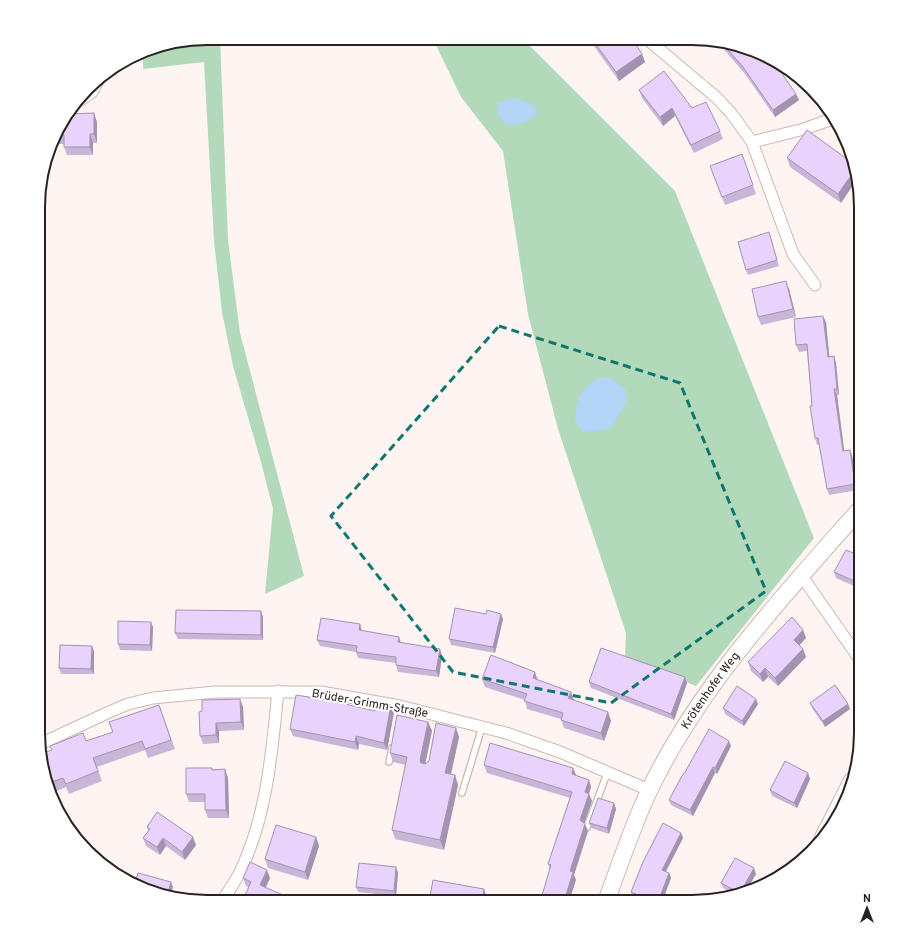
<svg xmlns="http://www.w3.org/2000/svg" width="899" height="940" viewBox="0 0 899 940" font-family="Overpass,sans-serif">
	<rect width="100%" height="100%" fill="#fef5f2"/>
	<g fill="#b2d9b9">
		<polygon points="207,38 220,38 228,240 240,333 304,576 265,594 273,509 261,462 233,366 222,312 214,241 204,62 143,69 143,52 152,47"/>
		<polygon points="433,39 523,39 675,191 814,538 696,686 625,657 626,633 558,429 528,314 503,151 461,97"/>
	</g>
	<g fill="#b2d5f7">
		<path d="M519,99L535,106L538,113C528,123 519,126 504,124L498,113L497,105L504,100Z"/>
		<polygon points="608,377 625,388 627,402 611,428 598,431 582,431 575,420 577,404 582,392 595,379"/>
	</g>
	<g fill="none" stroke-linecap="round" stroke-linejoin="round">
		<g stroke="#ccb8b1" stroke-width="8">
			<g id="lane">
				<polyline points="389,762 392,748"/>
				<polyline points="462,793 482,727"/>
				<polyline points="587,827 608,771"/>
			</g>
		</g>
		<g stroke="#ccb8b1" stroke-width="13">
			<g id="street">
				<polyline points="647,39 717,98 731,113 752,142 793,254 815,285"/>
				<polyline points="78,102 92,92 101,76"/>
				<polyline points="752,142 804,129 835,118"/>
				<polyline points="801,575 861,661"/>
				<polyline points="38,745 107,713 128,704 153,698 215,692 321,692 400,706 506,733 560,752 649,790"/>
				<polyline points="820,838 850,779"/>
				<path d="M222,902C228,891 236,881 241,870C267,814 272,752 278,691"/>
			</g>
		</g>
		<g stroke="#ccb8b1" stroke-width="18">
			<g id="secondary">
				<path id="s1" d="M606,902C620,864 632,827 649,791C699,686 784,595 861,508"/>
			</g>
		</g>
		<use href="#lane" stroke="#fff" stroke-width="5.5"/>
		<use href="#street" stroke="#fff" stroke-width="11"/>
		<use href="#secondary" stroke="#fff" stroke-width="16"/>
	</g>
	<g fill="#c8b5d8">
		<polygon points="592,39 642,54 645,62 619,81 594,46"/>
		<polygon points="716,40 765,57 796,94 799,100 775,117 745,74"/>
		<polygon points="639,90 692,108 720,131 723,139 694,153 675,116 663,126 642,98"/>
		<polygon points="61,122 97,122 97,143 93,143 93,155 67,155 64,147 64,144 53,144"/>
		<polygon points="742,154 756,194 725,205 710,166"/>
		<polygon points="787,158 854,164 857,179 841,203 790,167"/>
		<polygon points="769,232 779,266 748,275 746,270"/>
		<polygon points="789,289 796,317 761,325 758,317"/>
		<polygon points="826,322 829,357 834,356 836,363 839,395 837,395 844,451 850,450 852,456 858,490 829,495 827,489 819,444 817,445 815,438 807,351 799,352 796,345"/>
		<polygon points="861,556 861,589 836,578 834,572"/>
		<polygon points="263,617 263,640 178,639 175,633"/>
		<polygon points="503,619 495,653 451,645 449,639"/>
		<polygon points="153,627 152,651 120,650 118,644"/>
		<polygon points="803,630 806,638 799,645 803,649 806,657 778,686 768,677 763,682 751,671 748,662"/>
		<polygon points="362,631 442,656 439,677 398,672 396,665 396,663 358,658 356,652 320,646 317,640"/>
		<polygon points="94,651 94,674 61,674 59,668"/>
		<polygon points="482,679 537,679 574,700 608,712 611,721 604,741 564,728 561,719 527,709 525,700 485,687"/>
		<polygon points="589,682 687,683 674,720 591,688"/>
		<polygon points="240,699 243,707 244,730 219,731 219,743 203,744 200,736"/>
		<polygon points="810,703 848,704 850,709 825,727 812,708"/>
		<polygon points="758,704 744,726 725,714 723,708"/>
		<polygon points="159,705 175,749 148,758 145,750 97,767 102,781 69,794 66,787 50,794 47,788 40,754 86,741 113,732"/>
		<polygon points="391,705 394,712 387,750 359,744 358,750 293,736 290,729 375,711"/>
		<polygon points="428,722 432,731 425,764 429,761 456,728 459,737 451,774 455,775 458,785 444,850 395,839 392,830 406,765 393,762 390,753"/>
		<polygon points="731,746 717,774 715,773 693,816 671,805 669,800 684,774"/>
		<polygon points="484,765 573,768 576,776 589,780 591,787 589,794 592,801 584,823 588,831 574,875 576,880 550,870 548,864 570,798 487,773"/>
		<polygon points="225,769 228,778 229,818 208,818 205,810 205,802 189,802 186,794 213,770"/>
		<polygon points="808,773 810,779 797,808 772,796 770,790"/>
		<polygon points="614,803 616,809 609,834 591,828 589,823"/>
		<polygon points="147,827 196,845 185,860 166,846 160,855 146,846 143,838 148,831"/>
		<polygon points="681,833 683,838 666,871 669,873 671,878 662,902 643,902 633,897 631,892"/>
		<polygon points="316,837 319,846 308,880 268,868 265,859"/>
		<polygon points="396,867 398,873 396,896 358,892 356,887"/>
		<polygon points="756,874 745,893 736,895 723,888 721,883"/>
		<polygon points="243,878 270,878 266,887 248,887 246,886"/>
	</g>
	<g fill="#a393b0">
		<polygon points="642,54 645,62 619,81 616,72"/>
		<polygon points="796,94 799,100 775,117 773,110"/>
		<polygon points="672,108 675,116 663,126 660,117"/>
		<polygon points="94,113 97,122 97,143 94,134"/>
		<polygon points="90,134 93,143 93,155 90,147"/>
		<polygon points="855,170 857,179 841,203 838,194"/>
		<polygon points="786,281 789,289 796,317 793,309"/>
		<polygon points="823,316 826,322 830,363 828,357"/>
		<polygon points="834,356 836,363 839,395 837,389"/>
		<polygon points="834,389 837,395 845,457 843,451"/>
		<polygon points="850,450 852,456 858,490 855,484"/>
		<polygon points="261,611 263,617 263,640 261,635"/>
		<polygon points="501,614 503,619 495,653 493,647"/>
		<polygon points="151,622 153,627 152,651 150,645"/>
		<polygon points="360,624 362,631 359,630"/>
		<polygon points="803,630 806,638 797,648 794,640"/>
		<polygon points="399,637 401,643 398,642"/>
		<polygon points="92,646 94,651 94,674 91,669"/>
		<polygon points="440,649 442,656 439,677 436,671"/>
		<polygon points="803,649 806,657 778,686 775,678"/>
		<polygon points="765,668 768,677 763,682 760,674"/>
		<polygon points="535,672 538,681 533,678"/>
		<polygon points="685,677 687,683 674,720 671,714"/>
		<polygon points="571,692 574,700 568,698"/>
		<polygon points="240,699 243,707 244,730 241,722"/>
		<polygon points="756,699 758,704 744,726 742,721"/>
		<polygon points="848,704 850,709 825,727 823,721"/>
		<polygon points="391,705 394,712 387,750 384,743"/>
		<polygon points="608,712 611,721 604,741 601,733"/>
		<polygon points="428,722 432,731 424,770 420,760"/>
		<polygon points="216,723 219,731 219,743 216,735"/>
		<polygon points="456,728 459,737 449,783 445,773"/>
		<polygon points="356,736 359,744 358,750 355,742"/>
		<polygon points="729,741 731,746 717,774 715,768"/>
		<polygon points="713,767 715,773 693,816 690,810"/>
		<polygon points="573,768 576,775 574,782 572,774"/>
		<polygon points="225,769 228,778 229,818 226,810"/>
		<polygon points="808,773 810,779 797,808 794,803"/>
		<polygon points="455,775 458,785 444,850 440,840"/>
		<polygon points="589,780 591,787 587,800 585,792"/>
		<polygon points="589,794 592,801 583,827 580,820"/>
		<polygon points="614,803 616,809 609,834 607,828"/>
		<polygon points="585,824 588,831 574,875 576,880 569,902 564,902 570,871"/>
		<polygon points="681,833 683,838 664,875 662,870"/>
		<polygon points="193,837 196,845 185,860 182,852"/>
		<polygon points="316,837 319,846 308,880 305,872"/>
		<polygon points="163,838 166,846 160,855 157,847"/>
		<polygon points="396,867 398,873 396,896 394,891"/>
		<polygon points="754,868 756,874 745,893 741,894 740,893"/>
		<polygon points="267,870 270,878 263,893 260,885"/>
		<polygon points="669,873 671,878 662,902 658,902"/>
		<polygon points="171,882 173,887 171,894 168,893"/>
		<polygon points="484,889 487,898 486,902 482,902"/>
		<polygon points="290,898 291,902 288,902"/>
	</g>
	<g fill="#e9d2fb" stroke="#a393b0">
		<polygon points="592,39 632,39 642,54 616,72"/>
		<polygon points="721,42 765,57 767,59 769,58 772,59 796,94 773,110 743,67"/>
		<polygon points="664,71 692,108 706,102 720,131 691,145 672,108 660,117 639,90"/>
		<polygon points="94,113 94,134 90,134 90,147 64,147 64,135 56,135 61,122 68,114"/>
		<polygon points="807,130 854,164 855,170 838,194 787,158"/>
		<polygon points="742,154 753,185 722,197 710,166"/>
		<polygon points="769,232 777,260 746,270 738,242"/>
		<polygon points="786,281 793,309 758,317 752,289"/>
		<polygon points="823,316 828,357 834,356 837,389 834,389 843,451 850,450 855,484 827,489 818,438 815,438 810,406 812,406 807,344 796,345 794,319"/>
		<polygon points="846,550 861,556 861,584 834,572"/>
		<polygon points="455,608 486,614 487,610 501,614 493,647 449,639"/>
		<polygon points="176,610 261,611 261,635 175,633"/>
		<polygon points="792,617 803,630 794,640 803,649 775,678 765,668 760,674 748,662"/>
		<polygon points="321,618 360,624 359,630 399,637 398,642 440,649 436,671 396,665 396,657 356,652 357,646 317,640"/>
		<polygon points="118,621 151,622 150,645 118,644"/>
		<polygon points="60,645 92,646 91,669 59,668"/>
		<polygon points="601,648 685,677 671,714 589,682"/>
		<polygon points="491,655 535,672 533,678 571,692 568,698 608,712 601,733 561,720 563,713 524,701 527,694 482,679"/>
		<polygon points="835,685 848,704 823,721 810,703"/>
		<polygon points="737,686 756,699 742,721 723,708"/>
		<polygon points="296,695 328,700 375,711 377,702 391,705 384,743 356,736 355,742 290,729"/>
		<polygon points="240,699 241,722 216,723 216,735 200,736 199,712 202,711 202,700"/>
		<polygon points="159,705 171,740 145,749 142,741 93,758 98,771 66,784 63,778 46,784 40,754 52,750 50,746 83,733 86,741 113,732 109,722"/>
		<polygon points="397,715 428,722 420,760 421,763 425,764 429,761 436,723 456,728 445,773 455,775 440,840 392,830 407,757 390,753"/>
		<polygon points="709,729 729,741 715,768 713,767 690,810 669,800 683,774 684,774"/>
		<polygon points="490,743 573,768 572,774 589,780 585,792 589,794 580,820 585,824 570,871 573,872 564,902 540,902 551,865 548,864 572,792 484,765"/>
		<polygon points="785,761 808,773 794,803 770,790"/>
		<polygon points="186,768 212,768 212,770 225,769 226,810 205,810 205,794 186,794"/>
		<polygon points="598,798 614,803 607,828 589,823"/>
		<polygon points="157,812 193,837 182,852 163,838 157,847 143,838 150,829 147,827"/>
		<polygon points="663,823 681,833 662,870 669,873 658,902 655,902 631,892 643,862"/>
		<polygon points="276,825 316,837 305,872 265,859"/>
		<polygon points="735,858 754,868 740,893 721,883"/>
		<polygon points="250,862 267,870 260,885 290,898 288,902 242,902 251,882 243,878"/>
		<polygon points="359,863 396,867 394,891 356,887"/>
		<polygon points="138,873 171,882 168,893 135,883"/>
		<polygon points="433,880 484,889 482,902 429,902"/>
	</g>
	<path fill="none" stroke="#0f766e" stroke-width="3" stroke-dasharray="8 5" stroke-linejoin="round" d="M499,326L680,383L766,591L611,703L453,672L331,516Z"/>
	<g text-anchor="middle" stroke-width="4" stroke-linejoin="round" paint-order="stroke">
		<g font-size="12" fill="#2a221f" stroke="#fff">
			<text dy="4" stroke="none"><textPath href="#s1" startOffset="237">Krötenhofer Weg</textPath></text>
			<text transform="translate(370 703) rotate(10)" y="4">Brüder-Grimm-Straße</text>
		</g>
	</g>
	<path d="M0 0H899V940H0ZM207 45H692A162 162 0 0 1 854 207V733A162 162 0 0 1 692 895H207A162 162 0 0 1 45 733V207A162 162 0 0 1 207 45Z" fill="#fff" fill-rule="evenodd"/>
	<path fill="none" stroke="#2a221f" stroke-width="2" d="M207 45H692A162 162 0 0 1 854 207V733A162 162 0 0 1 692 895H207A162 162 0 0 1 45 733V207A162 162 0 0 1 207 45Z"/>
	<g transform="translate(867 908)" stroke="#ffffff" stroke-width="3" paint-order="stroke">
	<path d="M0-3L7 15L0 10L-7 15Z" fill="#2a221f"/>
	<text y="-6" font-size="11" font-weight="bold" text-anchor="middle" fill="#2a221f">N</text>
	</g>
</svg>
